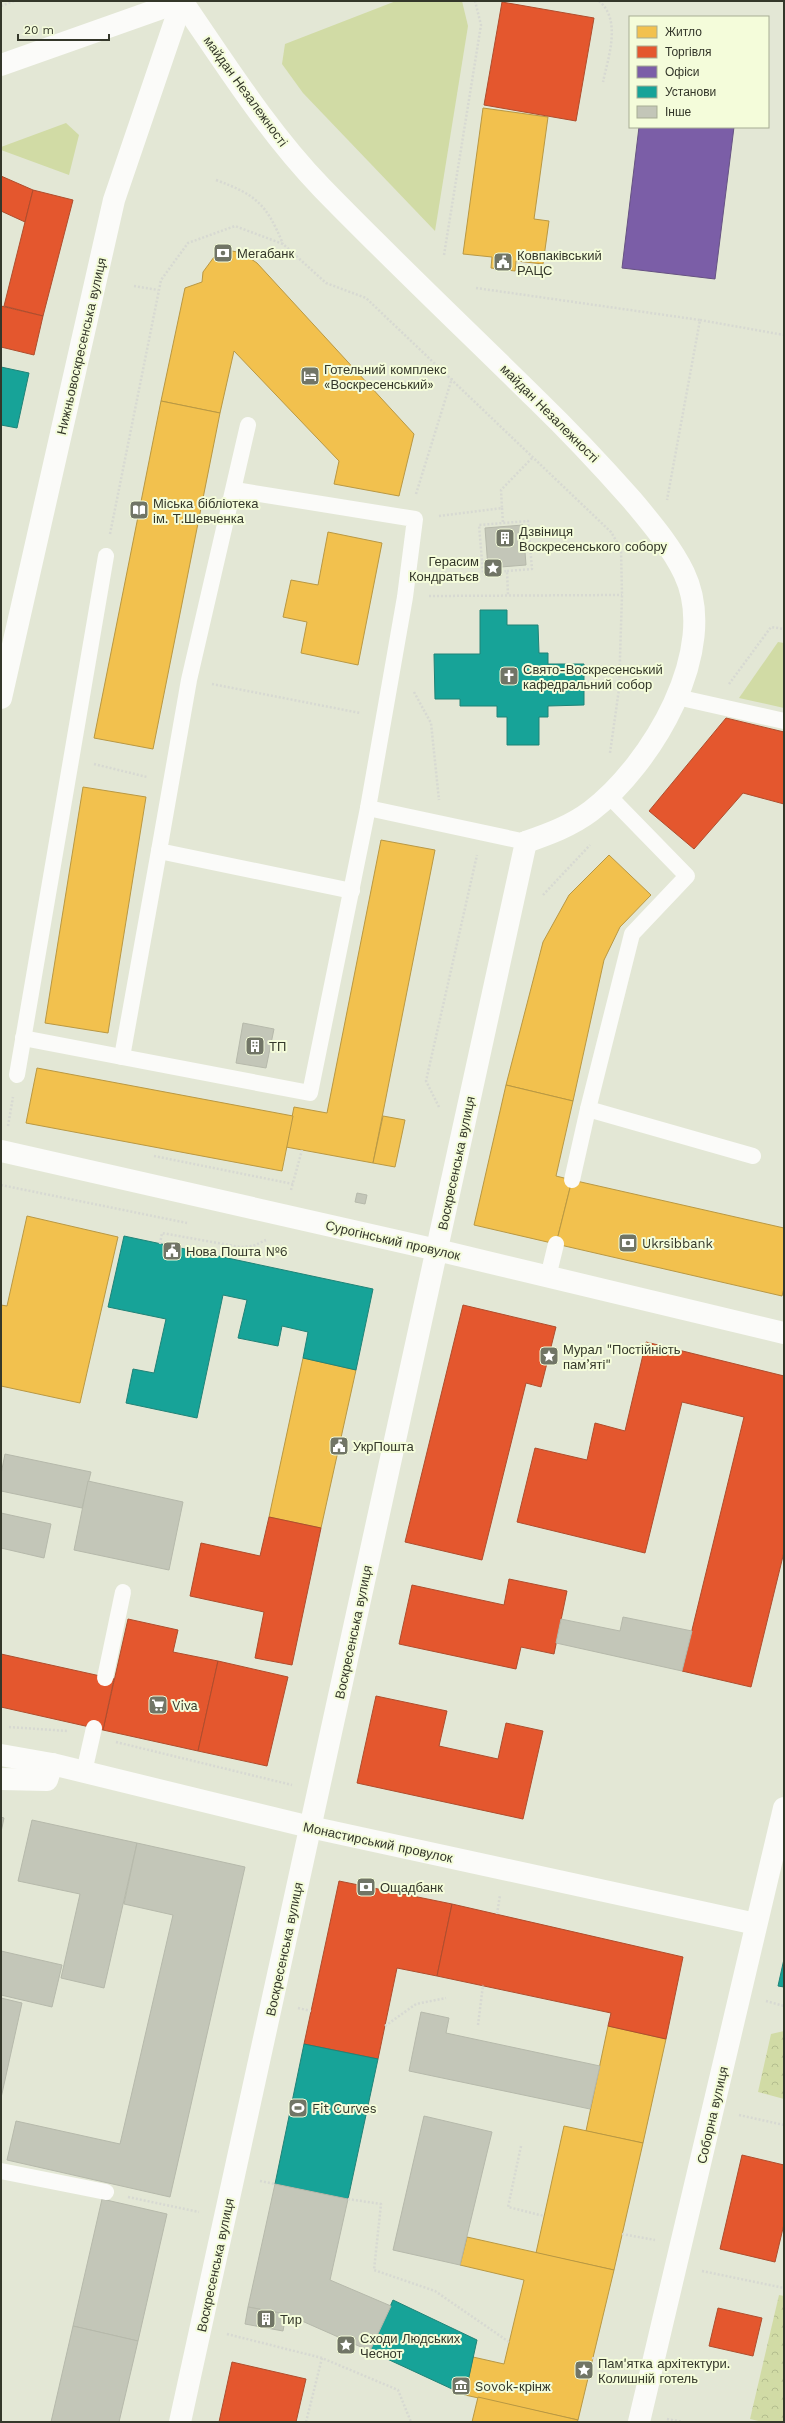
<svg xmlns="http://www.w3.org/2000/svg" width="785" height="2423" viewBox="0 0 785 2423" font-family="'Work Sans',sans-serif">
	<defs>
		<pattern id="park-crowns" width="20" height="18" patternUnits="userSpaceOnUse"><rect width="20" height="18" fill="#d1dba5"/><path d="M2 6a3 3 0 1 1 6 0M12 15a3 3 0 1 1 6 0" fill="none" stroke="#b4bd8e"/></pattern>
	</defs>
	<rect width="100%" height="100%" fill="#e3e7d5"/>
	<g fill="#d1dba5">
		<polygon points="396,1 462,1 468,26 435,231 303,93 282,64 285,44"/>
		<polygon points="66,123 79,135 69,175 1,150 1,147"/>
		<polygon points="778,642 784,643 784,708 739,698"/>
	</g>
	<g fill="url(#park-crowns)">
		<polygon points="784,2031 784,2099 758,2092 771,2034"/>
		<polygon points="779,2295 784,2296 784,2422 763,2422 750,2419"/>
	</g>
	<g fill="#f2c14e" stroke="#b99843">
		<polygon points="483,108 548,117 534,219 549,221 543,264 516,261 515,271 491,268 492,257 463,254"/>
		<polygon points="232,251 242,253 257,263 414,434 399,496 334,484 339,461 234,351 220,413 161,401 185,288 202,282 203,272 214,257"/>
		<polygon points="161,401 220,413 153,749 94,738"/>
		<polygon points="328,532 382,543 358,665 301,653 307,622 283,617 291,580 318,585"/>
		<polygon points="83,787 146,797 108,1033 45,1023"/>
		<polygon points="381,840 435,850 373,1163 286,1147 294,1107 327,1113"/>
		<polygon points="609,855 651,895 620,927 604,960 573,1101 506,1085 543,942 569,895"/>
		<polygon points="37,1068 293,1116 282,1171 26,1123"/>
		<polygon points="506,1085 573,1101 556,1176 572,1180 556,1244 474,1225"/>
		<polygon points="383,1116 405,1120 395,1167 373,1163"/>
		<polygon points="572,1180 784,1228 784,1288 782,1296 556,1244"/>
		<polygon points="27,1216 118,1237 80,1403 1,1386 1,1305 7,1306"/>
		<polygon points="303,1358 356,1370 321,1528 269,1517"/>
		<polygon points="608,2026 666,2039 643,2143 586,2131"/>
		<polygon points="564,2126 643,2143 614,2270 536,2253"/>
		<polygon points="467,2237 614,2270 578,2420 465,2395 473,2357 504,2364 524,2280 460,2265"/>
		<polygon points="478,2397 578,2420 577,2422 472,2422"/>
	</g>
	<g fill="#e4572e" stroke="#af4d2d">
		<polygon points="502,2 594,18 576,121 484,105"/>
		<polygon points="1,176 33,190 25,222 1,211"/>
		<polygon points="33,190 73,200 43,316 4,306"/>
		<polygon points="1,306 43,316 34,355 1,347"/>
		<polygon points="726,718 784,732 784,804 743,793 694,849 649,811"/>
		<polygon points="463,1305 556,1327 541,1387 526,1383 482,1560 405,1542"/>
		<polygon points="646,1342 784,1376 784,1552 751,1687 682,1671 744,1417 682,1402 645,1553 517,1522 535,1448 587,1460 595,1423 625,1431"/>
		<polygon points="269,1517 321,1528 292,1665 255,1658 264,1612 190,1596 201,1543 260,1556"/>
		<polygon points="509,1579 567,1591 554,1654 521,1647 516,1669 399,1644 412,1585 504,1605"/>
		<polygon points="128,1619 178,1630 173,1652 218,1661 198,1751 103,1730"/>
		<polygon points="1,1654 114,1679 103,1730 1,1707"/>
		<polygon points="218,1661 288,1677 267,1766 198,1751"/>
		<polygon points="376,1696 447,1711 439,1746 498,1759 506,1723 543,1731 523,1819 357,1783"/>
		<polygon points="339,1881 452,1904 437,1976 397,1968 378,2059 304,2044"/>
		<polygon points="452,1904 683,1957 666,2039 608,2026 611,2013 437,1976"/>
		<polygon points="742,2155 784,2165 784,2224 775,2262 720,2249"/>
		<polygon points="718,2308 762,2318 753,2356 709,2346"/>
		<polygon points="232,2362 306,2379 296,2422 219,2422"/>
	</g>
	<polygon fill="#7b5ea7" stroke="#665282" points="639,127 734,127 715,279 622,268"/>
	<g fill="#17a398" stroke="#208377">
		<polygon points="1,367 29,373 17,428 1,425"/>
		<polygon points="480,610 507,610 507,625 538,625 539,653 548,653 548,664 584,664 584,705 548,706 548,717 539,717 539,745 507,745 507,717 497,717 497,706 460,706 460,699 435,699 434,654 480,654"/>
		<polygon points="124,1236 373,1289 356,1370 303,1358 308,1332 282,1326 278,1346 238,1338 247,1300 223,1295 197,1418 126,1403 133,1369 154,1373 166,1319 108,1307"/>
		<polygon points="784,1959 784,1987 778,1986"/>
		<polygon points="304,2044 378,2059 348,2199 275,2184"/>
		<polygon points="393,2300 477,2340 465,2395 370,2351"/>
	</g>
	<g fill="#c3c6b8" stroke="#b6b9ab">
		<polygon points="523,525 526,565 488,568 485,528"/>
		<polygon points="243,1023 274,1029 266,1068 236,1063"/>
		<polygon points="357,1193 367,1195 365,1204 355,1202"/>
		<polygon points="5,1454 91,1472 82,1508 1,1491 1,1474"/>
		<polygon points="88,1481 183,1502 169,1570 74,1550"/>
		<polygon points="1,1513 51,1524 44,1558 1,1548"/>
		<polygon points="623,1617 692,1631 682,1671 556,1643 561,1619 620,1631"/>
		<polygon points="1,1817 4,1818 1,1832"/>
		<polygon points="32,1820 137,1843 104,1988 61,1978 80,1894 18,1881"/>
		<polygon points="137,1843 245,1867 170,2197 7,2160 16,2121 120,2144 173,1915 124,1904"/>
		<polygon points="1,1951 62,1965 52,2007 1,1995"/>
		<polygon points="1,1998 22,2003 1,2098"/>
		<polygon points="421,2012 449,2018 446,2033 600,2066 590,2109 409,2071"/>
		<polygon points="424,2116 492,2132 460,2265 393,2250"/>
		<polygon points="275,2184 348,2199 330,2280 391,2306 370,2351 286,2314 248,2307"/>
		<polygon points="102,2199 167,2214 138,2341 73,2326"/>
		<polygon points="248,2307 286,2314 283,2331 245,2324"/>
		<polygon points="73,2326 138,2341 119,2422 51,2422"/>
	</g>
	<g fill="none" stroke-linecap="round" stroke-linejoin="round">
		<g stroke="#d7d9d2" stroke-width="2.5" stroke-dasharray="2 2" stroke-linecap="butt">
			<path d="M599,1C622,20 608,58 603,82"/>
			<polyline points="1,6 14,1"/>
			<path d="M216,180C256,195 266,203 283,244"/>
			<polyline points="444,255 481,25 475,1"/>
			<polyline points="134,286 158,290"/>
			<polyline points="476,288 700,320 667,500"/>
			<polyline points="700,320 784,335"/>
			<polyline points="416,494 452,378"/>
			<polyline points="502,508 503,523"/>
			<polyline points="439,516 502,508 501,490 532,458"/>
			<polyline points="110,534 161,280 188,243 235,226 283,244 326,283 366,298 611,532 621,549 622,595 619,689 610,753"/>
			<polyline points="507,571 532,569 528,521 479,525 483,573 507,571 508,595"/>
			<polyline points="429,596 622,595"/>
			<polyline points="212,684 360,713"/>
			<polyline points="729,684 771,627 784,629"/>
			<polyline points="414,692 431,723 439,800"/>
			<polyline points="94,764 147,777"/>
			<polyline points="543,895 590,845"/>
			<polyline points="439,1107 426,1081 477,855"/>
			<polyline points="8,1126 13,1097"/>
			<polyline points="154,1156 293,1184"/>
			<polyline points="1,1185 187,1223"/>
			<polyline points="291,1190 302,1150"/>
			<polyline points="160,1244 162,1233 240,1247 253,1246 266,1240"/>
			<polyline points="9,1727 68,1731"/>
			<polyline points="116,1742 292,1785"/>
			<polyline points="497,1914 500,1895"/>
			<polyline points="766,2001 784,2006"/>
			<polyline points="298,2008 311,2011"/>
			<polyline points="478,2025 483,1985"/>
			<polyline points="385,2026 416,2004 446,1998"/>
			<polyline points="739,2115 784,2125"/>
			<polyline points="521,2146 508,2207 544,2216"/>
			<polyline points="260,2181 275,2184"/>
			<polyline points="128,2197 199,2212"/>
			<polyline points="348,2199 381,2204 374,2270 435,2291 509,2342"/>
			<polyline points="622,2234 655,2240"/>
			<polyline points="702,2271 784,2288"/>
			<polyline points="227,2334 322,2358 398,2390 411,2422"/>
			<polyline points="592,2358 625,2366"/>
			<polyline points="667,2419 683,2422"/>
			<polyline points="306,2422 322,2358"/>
		</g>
		<g stroke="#fbfbf9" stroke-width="16">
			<polyline points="248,425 189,680 159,851 352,891"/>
			<polyline points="235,490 415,519 405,597 368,808"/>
			<polyline points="677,697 784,721"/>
			<polyline points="609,796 687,876 632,934 588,1109 753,1156"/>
			<polyline points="23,1038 122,1057 159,851"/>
			<polyline points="122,1057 310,1093 368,808 526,842"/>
			<polyline points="17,1075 106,556"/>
			<polyline points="572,1180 588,1109"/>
			<polyline points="548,1277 556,1244"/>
			<polyline points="105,1678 123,1592"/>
			<polyline points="84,1772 94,1728"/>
			<polyline points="1,2171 106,2192"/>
		</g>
		<g stroke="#fbfbf9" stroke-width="22">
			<polyline points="437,1250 784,1333"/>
			<polyline points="310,1827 756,1924"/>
			<polyline points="180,2422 526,842"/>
			<polyline points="639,2422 784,1808"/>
		</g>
		<g stroke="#fbfbf9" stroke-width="22">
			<path d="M182,1C226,65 268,132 322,188C392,260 465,329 536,399C570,432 601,465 632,500C651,523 671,546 684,573C721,650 651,765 591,811C571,826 549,834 526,842"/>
			<polyline points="1,1151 437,1250"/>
			<polyline points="1,1755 52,1764 310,1827"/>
			<polyline points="1,1779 47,1780 52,1764"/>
		</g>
		<polyline stroke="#fbfbf9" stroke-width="22" points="1,698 114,200 182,1"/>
		<polyline stroke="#fbfbf9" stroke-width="22" points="1,65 182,1"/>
	</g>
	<defs>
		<g id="bank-square" transform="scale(1)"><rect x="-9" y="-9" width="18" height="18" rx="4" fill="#717566" stroke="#f4fcda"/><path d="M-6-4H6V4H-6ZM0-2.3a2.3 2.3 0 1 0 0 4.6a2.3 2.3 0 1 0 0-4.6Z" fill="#fff"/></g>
		<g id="civic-square" transform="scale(1)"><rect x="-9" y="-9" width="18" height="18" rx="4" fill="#717566" stroke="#f4fcda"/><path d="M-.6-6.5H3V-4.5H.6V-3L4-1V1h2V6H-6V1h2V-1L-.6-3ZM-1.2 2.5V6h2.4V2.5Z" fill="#fff"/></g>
		<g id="hotel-square" transform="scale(1)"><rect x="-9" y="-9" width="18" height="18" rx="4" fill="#717566" stroke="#f4fcda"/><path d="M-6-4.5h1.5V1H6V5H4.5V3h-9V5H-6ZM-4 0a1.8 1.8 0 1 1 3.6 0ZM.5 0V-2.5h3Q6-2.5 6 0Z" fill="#fff"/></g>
		<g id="library-square" transform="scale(1)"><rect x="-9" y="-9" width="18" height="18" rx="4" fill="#717566" stroke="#f4fcda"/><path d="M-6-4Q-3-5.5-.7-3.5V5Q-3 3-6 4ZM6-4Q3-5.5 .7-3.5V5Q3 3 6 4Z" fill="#fff"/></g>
		<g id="building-square" transform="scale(1)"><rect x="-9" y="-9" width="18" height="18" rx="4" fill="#717566" stroke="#f4fcda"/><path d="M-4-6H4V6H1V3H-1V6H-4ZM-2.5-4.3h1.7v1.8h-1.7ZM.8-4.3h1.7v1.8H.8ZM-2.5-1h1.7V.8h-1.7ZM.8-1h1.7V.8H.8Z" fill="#fff"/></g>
		<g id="sight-square" transform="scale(1)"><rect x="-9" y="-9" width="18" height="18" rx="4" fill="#717566" stroke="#f4fcda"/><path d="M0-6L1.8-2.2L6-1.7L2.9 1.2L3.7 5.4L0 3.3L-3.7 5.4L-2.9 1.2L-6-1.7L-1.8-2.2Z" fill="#fff"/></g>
		<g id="church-square" transform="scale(1)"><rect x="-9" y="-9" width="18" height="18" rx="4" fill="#717566" stroke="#f4fcda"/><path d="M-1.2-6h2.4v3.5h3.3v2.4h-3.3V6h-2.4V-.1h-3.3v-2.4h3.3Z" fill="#fff"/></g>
		<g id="supermarket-square" transform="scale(1)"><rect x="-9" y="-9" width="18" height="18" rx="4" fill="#717566" stroke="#f4fcda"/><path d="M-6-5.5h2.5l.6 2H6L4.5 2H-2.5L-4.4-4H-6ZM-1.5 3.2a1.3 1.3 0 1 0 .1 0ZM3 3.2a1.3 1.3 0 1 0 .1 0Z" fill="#fff"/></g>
		<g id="stadium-square" transform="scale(1)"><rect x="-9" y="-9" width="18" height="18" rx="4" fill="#717566" stroke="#f4fcda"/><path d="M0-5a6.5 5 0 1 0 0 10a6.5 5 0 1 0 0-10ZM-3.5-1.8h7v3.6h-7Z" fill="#fff"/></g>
		<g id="museum-square" transform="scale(1)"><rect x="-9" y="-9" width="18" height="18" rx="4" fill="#717566" stroke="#f4fcda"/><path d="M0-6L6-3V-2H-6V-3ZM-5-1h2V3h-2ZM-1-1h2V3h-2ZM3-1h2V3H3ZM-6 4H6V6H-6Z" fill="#fff"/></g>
	</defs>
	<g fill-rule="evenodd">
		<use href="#bank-square" x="223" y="253"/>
		<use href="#civic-square" x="503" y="262"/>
		<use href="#hotel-square" x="310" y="376"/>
		<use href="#library-square" x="139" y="510"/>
		<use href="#building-square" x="505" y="538"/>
		<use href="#sight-square" x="493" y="568"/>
		<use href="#church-square" x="509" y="676"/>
		<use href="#building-square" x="255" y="1046"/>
		<use href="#bank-square" x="628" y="1243"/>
		<use href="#civic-square" x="172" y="1251"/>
		<use href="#sight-square" x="549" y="1356"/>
		<use href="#civic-square" x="339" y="1446"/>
		<use href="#supermarket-square" x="158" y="1705"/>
		<use href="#bank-square" x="366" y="1887"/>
		<use href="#stadium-square" x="298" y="2108"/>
		<use href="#building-square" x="266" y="2319"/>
		<use href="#sight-square" x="346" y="2345"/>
		<use href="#sight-square" x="584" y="2370"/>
		<use href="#museum-square" x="461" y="2386"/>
	</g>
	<g text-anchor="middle" stroke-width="4" stroke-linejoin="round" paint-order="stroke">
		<g font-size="13" fill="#34372a" stroke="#f4fcda">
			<text transform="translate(246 91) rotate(54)" y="5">майдан Незалежності</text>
			<text transform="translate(81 346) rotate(-77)" y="5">Нижньовоскресенська вулиця</text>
			<text transform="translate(550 413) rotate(45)" y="5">майдан Незалежності</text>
			<text transform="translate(456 1163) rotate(-78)" y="5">Воскресенська вулиця</text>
			<text transform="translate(393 1240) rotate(13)" y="5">Сурогінський провулок</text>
			<text transform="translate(353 1632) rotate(-78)" y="5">Воскресенська вулиця</text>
			<text transform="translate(378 1842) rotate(12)" y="5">Монастирський провулок</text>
			<text transform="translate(284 1949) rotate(-78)" y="5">Воскресенська вулиця</text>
			<text transform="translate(712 2115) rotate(-77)" y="5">Соборна вулиця</text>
			<text transform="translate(215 2265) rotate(-78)" y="5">Воскресенська вулиця</text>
		</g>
		<g font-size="13" fill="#34372a" stroke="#f4fcda" text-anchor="start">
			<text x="237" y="258">Мегабанк</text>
			<text x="517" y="260">Ковпаківський<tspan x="517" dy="15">РАЦС</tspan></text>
			<text x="324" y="374">Готельний комплекс<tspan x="324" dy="15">«Воскресенський»</tspan></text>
			<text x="153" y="508">Міська бібліотека<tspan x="153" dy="15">ім. Т.Шевченка</tspan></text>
			<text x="519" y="536">Дзвіниця<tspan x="519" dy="15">Воскресенського собору</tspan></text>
			<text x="479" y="566" text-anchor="end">Герасим<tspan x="479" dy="15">Кондратьєв</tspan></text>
			<text x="523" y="674">Свято-Воскресенський<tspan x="523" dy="15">кафедральний собор</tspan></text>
			<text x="269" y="1051">ТП</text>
			<text x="642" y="1248">Ukrsibbank</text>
			<text x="186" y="1256">Нова Пошта №6</text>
			<text x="563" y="1354">Мурал "Постійність<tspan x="563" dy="15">пам’яті"</tspan></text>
			<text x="353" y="1451">УкрПошта</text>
			<text x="172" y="1710">Viva</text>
			<text x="380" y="1892">Ощадбанк</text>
			<text x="312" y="2113">Fit Curves</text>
			<text x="280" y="2324">Тир</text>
			<text x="360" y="2343">Сходи Людських<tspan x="360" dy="15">Чеснот</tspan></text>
			<text x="598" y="2368">Пам'ятка архітектури.<tspan x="598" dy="15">Колишній готель</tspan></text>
			<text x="475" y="2391">Sovok-крінж</text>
		</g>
	</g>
	<rect width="785" height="2423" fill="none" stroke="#34372a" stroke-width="4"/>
	<rect x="629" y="16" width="140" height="112" fill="#f4fcda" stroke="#a7ad94"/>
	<rect x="637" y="26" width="20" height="12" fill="#f2c14e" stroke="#a7ad94"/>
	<text x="665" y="36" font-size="12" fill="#34372a">Житло</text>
	<rect x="637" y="46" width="20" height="12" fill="#e4572e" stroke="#a7ad94"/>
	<text x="665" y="56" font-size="12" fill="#34372a">Торгівля</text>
	<rect x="637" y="66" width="20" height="12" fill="#7b5ea7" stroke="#a7ad94"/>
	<text x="665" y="76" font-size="12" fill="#34372a">Офіси</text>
	<rect x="637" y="86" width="20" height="12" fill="#17a398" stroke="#a7ad94"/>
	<text x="665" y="96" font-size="12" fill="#34372a">Установи</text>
	<rect x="637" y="106" width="20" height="12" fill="#c3c6b8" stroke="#a7ad94"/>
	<text x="665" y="116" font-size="12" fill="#34372a">Інше</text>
	<path d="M18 34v6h91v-6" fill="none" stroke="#34372a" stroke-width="2"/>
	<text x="24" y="34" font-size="12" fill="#34372a" stroke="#f4fcda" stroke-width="3" paint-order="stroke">20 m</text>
</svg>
